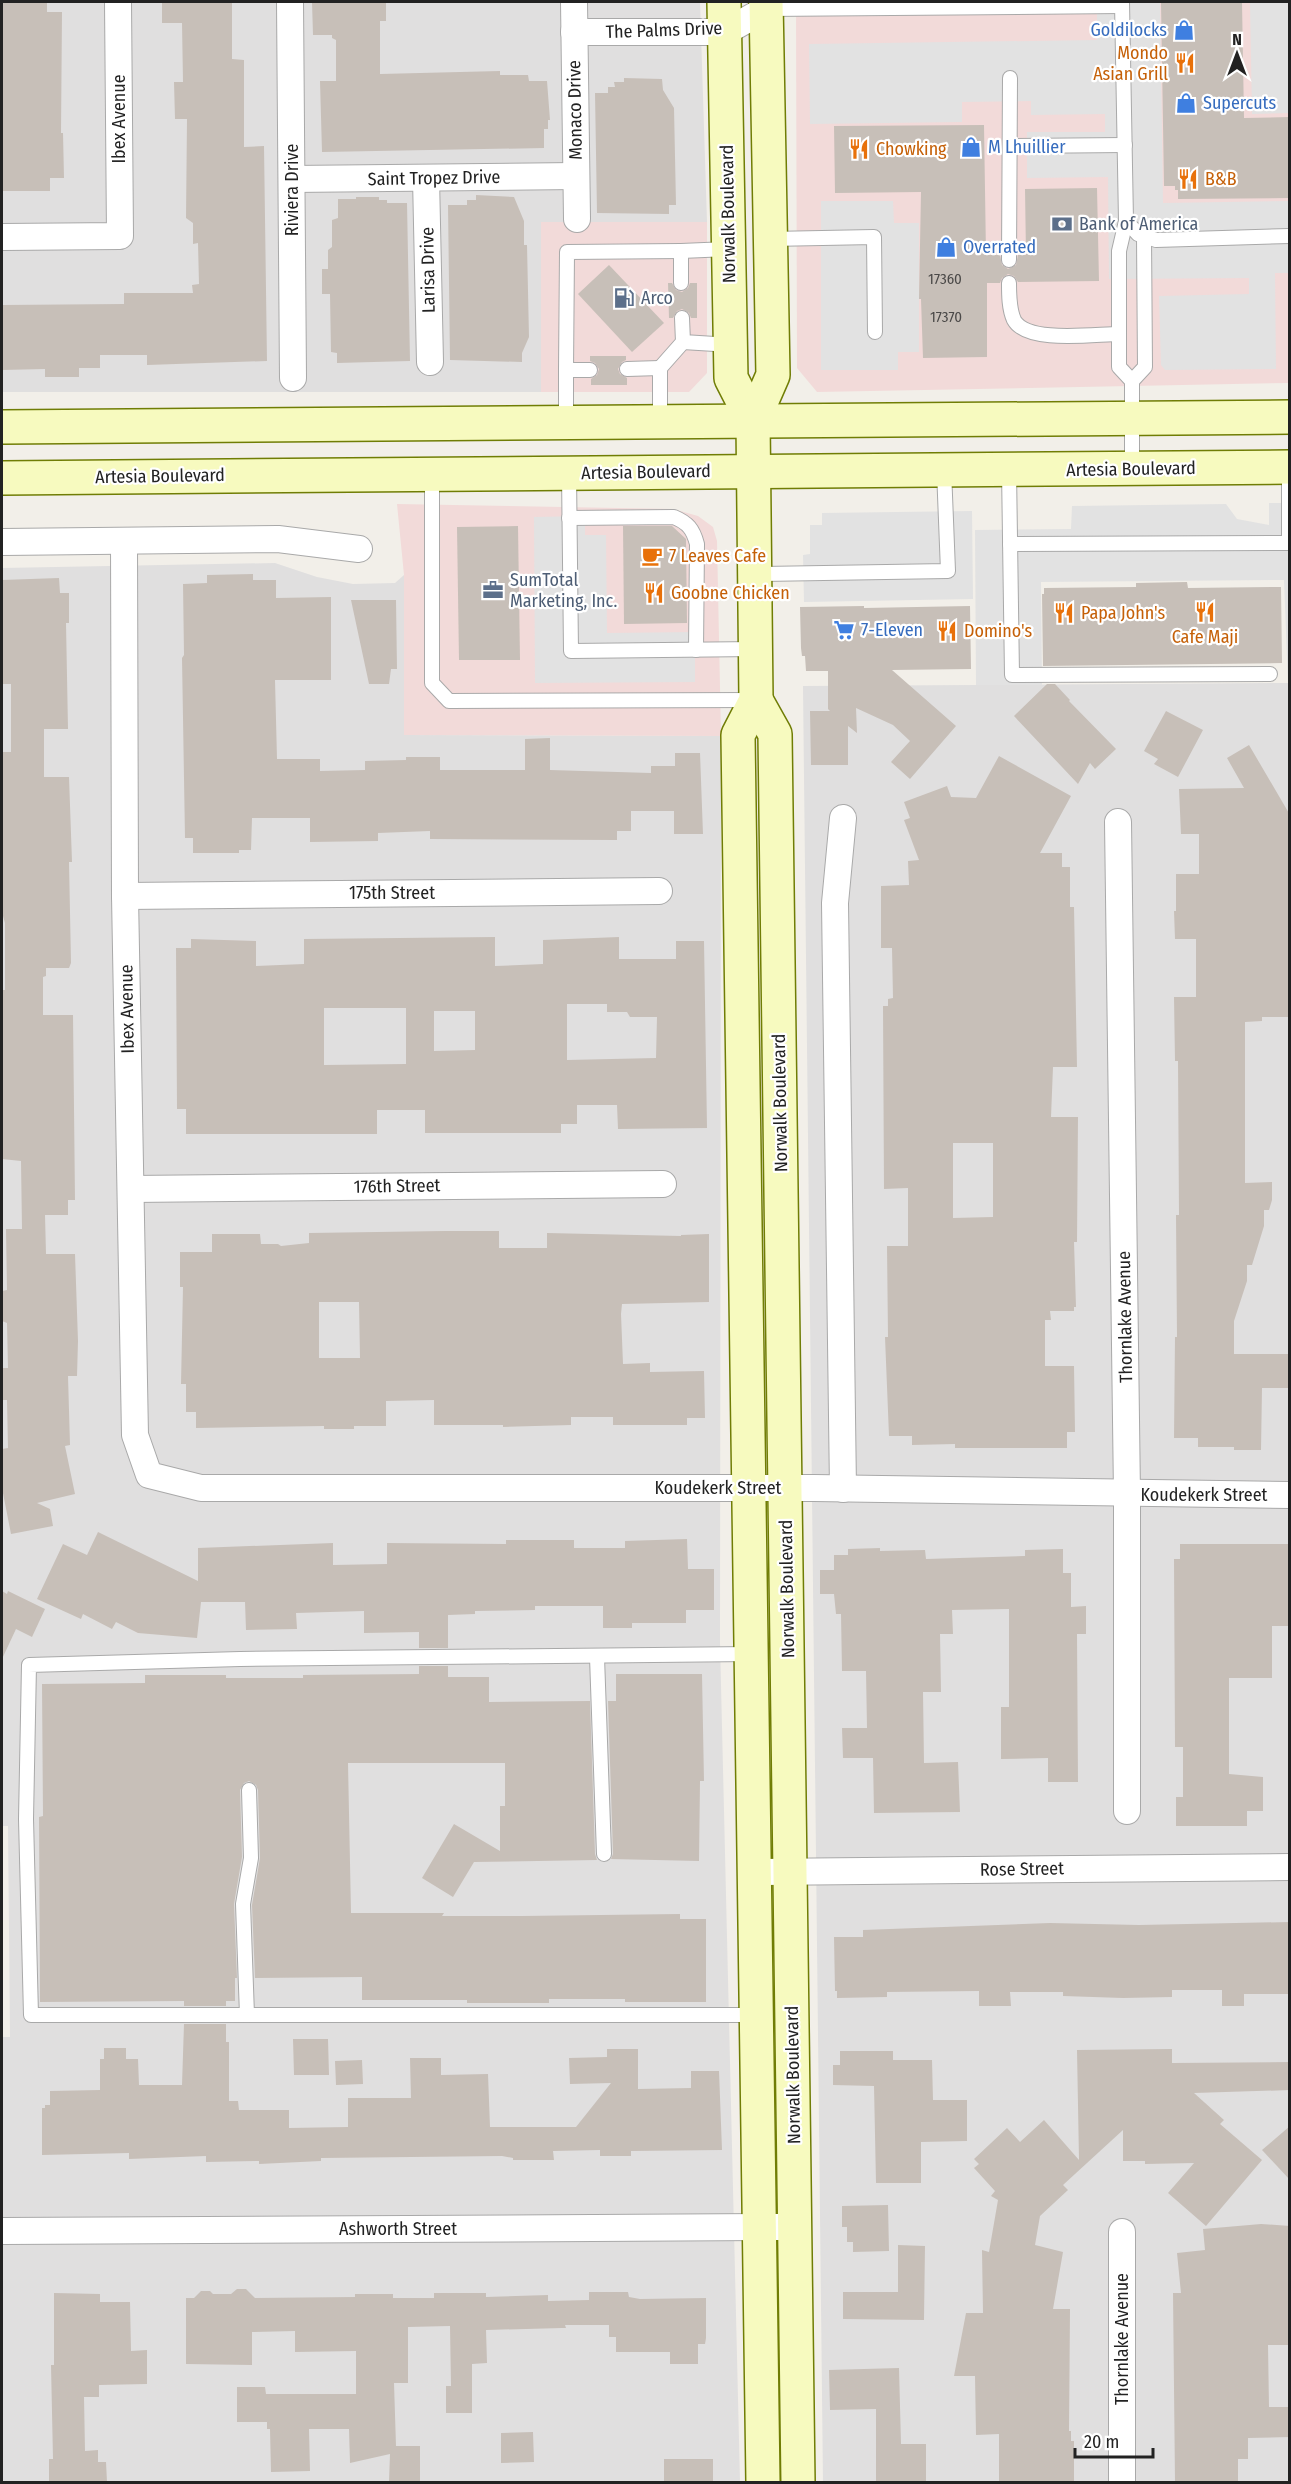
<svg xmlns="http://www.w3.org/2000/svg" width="1291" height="2484" viewBox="0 0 1291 2484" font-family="'Fira Sans Condensed',sans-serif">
	<rect width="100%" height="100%" fill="#f2efe9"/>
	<g fill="#e0dfdf">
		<polygon points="2,2 700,2 707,222 541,222 541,392 2,392"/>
		<polygon points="275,563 317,577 353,584 395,583 404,575 405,735 721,736 720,1643 740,2482 2,2482 2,2037 10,2037 8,1826 2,1826 2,568"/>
		<polygon points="1289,683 1289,2482 823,2482 803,686"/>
	</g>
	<g fill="#f2dad9">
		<polygon points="796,2 1289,2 1289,383 817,392 797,368"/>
		<polygon points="541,222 707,222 707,373 689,392 541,392"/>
		<polygon points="397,504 673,509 698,516 713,527 717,541 721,736 404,735 404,575"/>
	</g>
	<g fill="#e2e2e2">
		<polygon points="1097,2 1160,2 1163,203 1289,201 1289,273 1275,273 1276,369 1165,370 1161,365 1159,296 1249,294 1249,278 1109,279 1108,177 1027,178 1027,132 1105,132 1105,114 1031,115 1031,101 962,102 962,122 810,124 809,44 1097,40"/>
		<polygon points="1250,2 1289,2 1289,113 1252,114"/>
		<polygon points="821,201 893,201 894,223 919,223 919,352 898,352 898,370 821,370"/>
		<polygon points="1269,503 1289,503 1289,683 1288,683 1284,580 1041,582 1042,685 976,685 975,530 1071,529 1072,506 1226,504 1237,519 1269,525"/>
		<polygon points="972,511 973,599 804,602 803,555 810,554 810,525 822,525 822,513"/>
		<polygon points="585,516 585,535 606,535 607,633 695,632 695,682 535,683 534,517"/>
	</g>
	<g fill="#c7bfb8" fill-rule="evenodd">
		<polygon points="2,2 47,2 47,12 62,12 61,133 63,133 64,178 50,178 50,191 2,191"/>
		<polygon points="162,2 232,2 232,59 244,60 244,147 264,146 267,361 147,365 147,355 100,355 100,368 79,368 79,377 45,377 45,369 2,370 2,305 124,304 124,293 193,293 192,285 199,284 198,243 193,244 193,223 186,218 187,119 175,119 174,82 183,82 182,23 162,23"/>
		<polygon points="312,2 386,2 386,21 380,21 380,74 500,71 500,75 528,75 529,81 547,81 550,120 548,120 548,129 544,129 544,148 322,152 320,81 336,81 336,40 332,38 332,35 313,35"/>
		<polygon points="1161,2 1242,2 1244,118 1290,117 1290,198 1178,199 1178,190 1175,190 1175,186 1164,186"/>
		<polygon points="624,78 662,79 663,90 674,108 676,205 669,205 669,214 597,213 595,93 608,93 608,87 615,87 614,82 624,82"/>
		<polygon points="984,125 986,255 1000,255 1002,265 1008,269 1016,265 1018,255 1026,255 1025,189 1097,188 1099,281 1018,282 1014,276 1008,274 1002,278 1000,283 987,283 987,357 923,358 921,299 919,299 921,192 835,193 834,126"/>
		<polygon points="476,195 514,197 524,221 524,245 527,245 529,337 522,353 522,362 450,360 448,205 467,205 467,200 476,200"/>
		<polygon points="356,197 379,197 379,200 387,200 387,203 407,203 410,361 337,363 337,353 331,352 330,294 322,294 322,269 328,269 328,250 332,247 332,220 338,218 338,199 356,199"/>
		<polygon points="609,265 664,323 632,352 578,294"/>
		<polygon points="668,283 672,283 676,290 682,292 688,288 690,283 697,283 697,318 691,318 689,313 682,309 677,311 673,318 669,318"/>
		<polygon points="590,356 626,356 626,360 622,362 618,369 620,374 627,378 627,385 591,385 591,379 597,375 599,369 595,363 590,361"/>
		<polygon points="518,526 520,660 459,660 457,527"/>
		<polygon points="623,526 672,526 686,539 687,623 624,624"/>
		<polygon points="253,574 253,580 276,580 276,598 331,597 331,680 275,680 277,759 320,759 320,771 365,770 365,761 406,760 406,757 440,757 440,770 525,770 525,739 550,738 550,770 651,773 651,766 675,766 675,753 700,753 703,834 674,834 674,811 631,811 631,831 617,831 617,840 430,839 430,831 378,833 378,841 310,842 310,818 252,818 251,850 239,850 239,853 193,853 193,838 185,838 182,658 184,655 183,584 207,583 207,575"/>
		<polygon points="59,578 60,593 69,593 69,623 66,623 68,729 44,729 44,777 69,777 72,862 69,862 71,963 69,968 46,968 46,976 43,977 43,1015 73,1015 75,1200 68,1200 68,1215 45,1215 46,1254 75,1254 78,1341 77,1376 68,1376 70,1445 65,1446 75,1494 37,1503 50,1509 53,1526 11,1534 2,1488 2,1449 8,1448 7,1400 2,1400 2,1368 8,1368 7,1323 2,1321 2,1291 7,1290 6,1229 22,1229 21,1161 2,1159 2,990 5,990 5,923 3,916 2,916 2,752 11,752 11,684 2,684 2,580"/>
		<polygon points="1187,582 1188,588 1281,587 1282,663 1043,666 1042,594 1044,594 1044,588 1136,587 1136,583"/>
		<polygon points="351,600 396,600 397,669 391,669 389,684 369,684"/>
		<polygon points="864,606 864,608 970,606 971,669 892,670 956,726 910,779 891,762 910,741 893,725 856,708 857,733 848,726 848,765 811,765 810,711 830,711 828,709 828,671 806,671 805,656 802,656 801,648 800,607"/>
		<polygon points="1047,684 1055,684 1070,700 1069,701 1116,749 1095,769 1090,763 1078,784 1014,716"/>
		<polygon points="1166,711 1203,730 1178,777 1154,764 1158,759 1144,751"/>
		<polygon points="1249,745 1290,815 1290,1017 1262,1017 1262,1021 1245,1022 1245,1183 1272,1182 1272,1200 1269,1210 1264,1210 1264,1226 1252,1265 1247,1265 1247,1281 1234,1321 1234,1354 1290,1354 1290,1388 1262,1388 1261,1450 1234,1450 1234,1447 1198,1447 1198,1438 1174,1438 1175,1337 1177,1337 1176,1215 1179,1215 1178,1061 1175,1061 1174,997 1196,997 1196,939 1175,939 1174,911 1176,911 1176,874 1199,874 1199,834 1181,834 1179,789 1244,788 1227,758"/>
		<path d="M999,756L1071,796L1040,853H1062V867H1070V907H1074L1077,1067H1053L1051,1117H1078L1077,1242H1074L1076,1307H1074V1311H1050L1051,1320H1045V1366H1074L1075,1432H1067V1448H955V1444L912,1445V1436H889L885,1337H888L887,1246H908V1188L884,1189L883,1006H888V999L893,998L892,948H881V886L909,885L908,861L919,860L904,820L910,818L904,802L947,786L951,797L976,798ZM953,1143H993V1217L953,1218Z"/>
		<path d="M495,937V966L543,964V940L619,937V959H676V941H704L707,1128L618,1129L617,1105H577V1124H561V1133H425V1110H377V1134H186V1109H177L176,948H191V939L256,941V966L304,964V939ZM567,1004H607V1012H627L630,1017H657L656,1058L567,1060ZM324,1008H406V1064L324,1065ZM434,1011H475V1050L434,1051Z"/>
		<path d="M445,1231H499V1248H547V1233L681,1236V1235L709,1234V1302L622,1304L621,1314L623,1364L650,1363V1372L704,1371L705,1418H687V1425H613V1417H571V1425L503,1427V1425H434V1400L386,1401V1426H354V1429H324V1426L196,1428V1412H186V1384H181L183,1287H180V1252H212V1234H260L261,1244H278L281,1246L309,1243V1233ZM319,1302H359L360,1358H319Z"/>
		<polygon points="98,1532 198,1581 198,1548 333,1543 333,1565 387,1564 387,1543 506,1544 506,1540 574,1540 574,1548 625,1548 625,1541 687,1539 688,1569 714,1569 714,1610 686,1610 686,1623 632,1623 632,1628 603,1628 603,1606 535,1606 535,1610 475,1611 475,1614 448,1615 448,1648 419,1648 419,1632 364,1633 364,1611 296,1613 297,1629 246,1630 245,1602 201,1602 197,1638 138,1633 116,1622 112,1629 83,1614 81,1619 37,1599 63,1544 87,1555"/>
		<polygon points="1180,1544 1290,1544 1290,1626 1272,1626 1272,1678 1229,1678 1229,1774 1263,1777 1263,1811 1247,1811 1247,1826 1176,1826 1176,1797 1183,1797 1183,1747 1175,1747 1174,1559 1180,1559"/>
		<polygon points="880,1548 880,1551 925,1550 926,1559 1025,1556 1025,1550 1063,1549 1063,1573 1071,1573 1071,1607 1086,1606 1086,1634 1077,1634 1078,1782 1048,1782 1048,1758 1001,1759 1001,1707 1009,1707 1009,1609 952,1610 953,1634 940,1634 941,1692 923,1692 924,1763 958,1762 960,1812 874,1813 873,1758 843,1758 842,1728 867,1728 866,1671 842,1671 841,1614 836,1614 834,1594 820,1594 820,1570 834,1570 834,1555 848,1555 848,1549"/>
		<polygon points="2,1591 7,1594 8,1591 45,1609 32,1637 16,1629 2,1659"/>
		<polygon points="419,1666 448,1666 448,1677 489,1677 489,1702 590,1701 595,1854 597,1860 474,1862 453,1897 422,1878 454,1824 500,1851 500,1806 505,1806 505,1763 348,1763 351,1913 444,1913 442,1916 522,1916 680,1914 680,1919 706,1919 706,2002 625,2002 625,1999 549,1999 549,2003 467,2003 467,2000 362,2000 362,1977 255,1978 252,1905 260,1858 258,1790 256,1785 249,1781 244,1783 240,1790 242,1857 234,1904 237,1978 235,1978 235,2001 226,2001 226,2006 184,2006 184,2001 40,2002 39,1817 43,1816 42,1684 145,1683 145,1675 226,1675 226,1678 303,1678 303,1675 419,1674"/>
		<polygon points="616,1674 702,1674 704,1781 700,1781 699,1861 611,1859 613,1854 608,1701 616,1701"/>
		<polygon points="1290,1922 1290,1994 1244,1994 1244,2006 1222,2006 1222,1990 1172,1990 1172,1997 1123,1998 1063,1996 1063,1992 1010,1992 1011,2006 979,2006 979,1991 887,1992 887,1997 837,1998 837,1991 835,1991 834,1937 863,1937 863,1930 1050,1923 1139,1925"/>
		<polygon points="184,2024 226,2024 226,2042 229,2042 229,2101 238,2101 239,2110 289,2110 289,2128 348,2127 348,2098 411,2098 410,2058 441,2058 441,2075 488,2074 490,2127 576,2127 611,2083 570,2084 569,2058 607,2057 607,2049 638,2049 638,2089 691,2088 691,2071 719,2071 722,2150 631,2151 631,2156 600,2156 600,2150 553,2151 554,2160 513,2160 513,2158 502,2156 321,2158 321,2161 259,2164 259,2161 206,2162 206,2156 129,2159 129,2153 42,2155 42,2108 45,2108 45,2105 50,2105 50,2091 100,2090 100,2059 104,2059 104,2048 126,2048 126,2059 138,2059 139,2085 182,2085"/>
		<polygon points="293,2039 328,2039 329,2075 294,2075"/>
		<polygon points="1172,2049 1172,2063 1290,2062 1290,2090 1194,2093 1224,2120 1220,2124 1262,2160 1206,2226 1168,2193 1194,2163 1145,2164 1145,2161 1123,2161 1123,2130 1063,2185 1068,2190 1040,2216 1035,2245 1063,2252 1053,2309 1070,2309 1069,2431 1071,2431 1071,2441 1074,2441 1074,2482 999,2482 999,2434 976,2435 975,2376 954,2376 966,2313 983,2313 982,2250 989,2252 998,2200 991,2196 995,2191 974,2168 979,2164 974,2159 1007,2128 1020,2142 1044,2120 1079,2160 1077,2050"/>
		<polygon points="840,2051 893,2051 893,2060 932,2060 933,2100 967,2100 967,2141 921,2142 921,2183 876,2183 874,2086 833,2085 833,2065 840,2065"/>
		<polygon points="362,2060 363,2084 336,2085 335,2061"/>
		<polygon points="1290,2126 1290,2180 1262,2150"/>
		<polygon points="888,2205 889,2251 853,2252 853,2242 847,2242 847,2227 842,2227 842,2206"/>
		<polygon points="1261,2224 1290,2226 1290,2345 1268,2345 1269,2407 1290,2407 1290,2437 1248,2438 1248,2459 1238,2459 1238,2482 1175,2482 1173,2293 1181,2293 1177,2253 1205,2250 1203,2229"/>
		<polygon points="898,2245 925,2246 924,2320 843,2319 843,2292 898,2292"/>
		<polygon points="237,2289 246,2289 255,2298 355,2297 355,2294 393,2294 393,2298 434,2298 434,2293 486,2293 486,2297 548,2295 548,2301 589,2300 589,2292 628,2292 629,2297 640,2299 706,2298 706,2338 705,2344 698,2344 698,2364 670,2364 670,2352 616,2352 616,2337 609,2337 609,2325 565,2325 566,2328 562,2328 486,2330 487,2363 472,2364 472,2413 446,2413 446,2386 451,2386 450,2326 408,2327 408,2383 394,2383 396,2446 420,2446 420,2482 389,2482 390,2454 350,2463 349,2429 309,2429 310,2471 271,2472 270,2429 267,2429 267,2422 237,2422 237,2387 265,2387 266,2394 356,2394 356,2351 295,2352 295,2331 252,2332 252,2365 186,2364 186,2298 194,2298 201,2291 210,2291 213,2294 231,2294"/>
		<polygon points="54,2293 100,2294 100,2302 130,2302 131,2351 147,2350 147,2384 99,2385 99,2397 84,2397 85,2451 98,2450 98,2462 106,2462 107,2482 49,2482 49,2459 53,2459 51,2365 54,2365"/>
		<polygon points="899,2368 901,2444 926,2444 926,2482 876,2482 876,2409 830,2410 829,2370"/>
		<polygon points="533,2432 534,2462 501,2463 501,2433"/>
		<rect x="664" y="2459" width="49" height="23"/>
	</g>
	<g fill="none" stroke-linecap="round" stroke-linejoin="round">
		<g stroke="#a9a9a9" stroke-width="16">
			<g id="lane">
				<polyline points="1122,2 1126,221 1119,251 1119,367 1132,381 1145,367 1144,237"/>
				<polyline points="766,9 1122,6"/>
				<polyline points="1011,146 1125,145"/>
				<polyline points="1126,221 1138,234 1156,240 1290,236"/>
				<polyline points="770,239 874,237 875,332"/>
				<polyline points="1009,260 1010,78"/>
				<polyline points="681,283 681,251 728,249"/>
				<path d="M1009,283C1009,295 1009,309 1014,320C1027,344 1095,334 1119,334"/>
				<polyline points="682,318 683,342 731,345"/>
				<polyline points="660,368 683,342"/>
				<polyline points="627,369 660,368 660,422"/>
				<polyline points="566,370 567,252 681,251"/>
				<polyline points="1132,381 1132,468"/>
				<polyline points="566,423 566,370 590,370"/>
				<polyline points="1009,470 1012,675 1270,674"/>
				<polyline points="569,473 571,651 756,649"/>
				<polyline points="432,474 432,683 449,701 756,700"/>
				<path d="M569,518L674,517C688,523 693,529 697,544L696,650"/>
				<polyline points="1010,544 1289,543 1289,467"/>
				<polyline points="755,574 948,571 944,470"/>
				<polyline points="751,1654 240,1659 29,1665 26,1819 31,2015 756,2015"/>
				<polyline points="597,1657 604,1854"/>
				<polyline points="247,2015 243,1904 251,1858 249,1790"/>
			</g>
		</g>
		<g stroke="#a9a9a9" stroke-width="28">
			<g id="street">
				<polyline points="290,2 293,378"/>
				<polyline points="574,2 577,219"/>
				<polyline points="574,32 725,32 766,9"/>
				<polyline points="426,178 430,362"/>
				<polyline points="292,179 576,176"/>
				<polyline points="2,237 120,236 118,2"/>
				<polyline points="124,541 125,896 135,1435 149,1475 201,1488 814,1488 1290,1495"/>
				<polyline points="2,542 278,539 359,549"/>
				<polyline points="843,818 835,903 843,1489"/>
				<polyline points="1118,822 1127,1494 1127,1811"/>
				<polyline points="125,896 659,891"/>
				<polyline points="131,1189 663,1184"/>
				<polyline points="754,1872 1290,1867"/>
				<polyline points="2,2231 778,2227"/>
				<polyline points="1122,2232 1122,2482"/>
			</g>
		</g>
		<g stroke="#707d05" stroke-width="36">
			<g id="secondary">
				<polyline points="724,2 731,378 753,421"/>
				<polyline points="2,427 1290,417"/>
				<polyline points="2,478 1290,467"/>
				<polyline points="756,700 775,734 798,2482"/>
				<polyline points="763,2482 738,735 756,700 753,421 773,375 766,2"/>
			</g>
		</g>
		<use href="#lane" stroke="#fff" stroke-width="14"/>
		<use href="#street" stroke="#fff" stroke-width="26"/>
		<use href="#secondary" stroke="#f7fabf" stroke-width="33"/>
	</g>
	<defs>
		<g id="shop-bare" transform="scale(1.62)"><path d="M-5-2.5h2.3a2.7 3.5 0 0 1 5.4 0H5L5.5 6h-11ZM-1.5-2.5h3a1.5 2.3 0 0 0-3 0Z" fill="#3f7fe0" stroke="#fff" stroke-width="2.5" paint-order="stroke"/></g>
		<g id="restaurant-bare" transform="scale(1.62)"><path d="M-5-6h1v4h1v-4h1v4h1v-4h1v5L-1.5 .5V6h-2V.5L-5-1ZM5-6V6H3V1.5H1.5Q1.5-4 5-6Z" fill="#e8710a" stroke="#fff" stroke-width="2.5" paint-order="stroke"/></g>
		<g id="bank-bare" transform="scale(1.62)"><path d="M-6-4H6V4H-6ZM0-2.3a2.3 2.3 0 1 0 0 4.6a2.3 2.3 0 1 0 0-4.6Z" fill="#5c6f8a" stroke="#fff" stroke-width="2.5" paint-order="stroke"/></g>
		<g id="fuel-bare" transform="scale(1.62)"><path d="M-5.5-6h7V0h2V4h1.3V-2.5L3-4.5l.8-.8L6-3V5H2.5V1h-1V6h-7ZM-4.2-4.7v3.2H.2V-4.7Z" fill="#5c6f8a" stroke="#fff" stroke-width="2.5" paint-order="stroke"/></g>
		<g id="cafe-bare" transform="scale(1.62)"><path d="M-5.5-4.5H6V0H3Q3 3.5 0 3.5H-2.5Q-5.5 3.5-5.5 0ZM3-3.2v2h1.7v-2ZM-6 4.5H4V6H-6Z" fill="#e8710a" stroke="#fff" stroke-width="2.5" paint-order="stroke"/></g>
		<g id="office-bare" transform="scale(1.62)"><path d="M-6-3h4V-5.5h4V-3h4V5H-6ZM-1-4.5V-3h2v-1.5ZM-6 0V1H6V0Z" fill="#5c6f8a" stroke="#fff" stroke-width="2.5" paint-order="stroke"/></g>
		<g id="supermarket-bare" transform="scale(1.62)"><path d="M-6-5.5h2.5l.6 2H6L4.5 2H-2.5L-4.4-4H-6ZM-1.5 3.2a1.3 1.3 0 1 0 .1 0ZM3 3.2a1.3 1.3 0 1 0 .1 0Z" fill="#3f7fe0" stroke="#fff" stroke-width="2.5" paint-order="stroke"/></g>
	</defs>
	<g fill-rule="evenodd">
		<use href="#shop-bare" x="1184" y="30"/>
		<use href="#restaurant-bare" x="1185" y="63"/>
		<use href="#shop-bare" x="1186" y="103"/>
		<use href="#shop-bare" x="971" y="147"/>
		<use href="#restaurant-bare" x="859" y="149"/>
		<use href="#restaurant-bare" x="1188" y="179"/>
		<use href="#bank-bare" x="1062" y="224"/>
		<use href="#shop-bare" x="946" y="247"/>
		<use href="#fuel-bare" x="624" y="298"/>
		<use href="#cafe-bare" x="652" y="556"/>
		<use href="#office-bare" x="493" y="590"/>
		<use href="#restaurant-bare" x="654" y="593"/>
		<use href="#restaurant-bare" x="1205" y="612"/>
		<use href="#restaurant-bare" x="1064" y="613"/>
		<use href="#supermarket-bare" x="844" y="630"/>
		<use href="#restaurant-bare" x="947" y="631"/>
	</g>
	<g text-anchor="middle" stroke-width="4.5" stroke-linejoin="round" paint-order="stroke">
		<g font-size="15" fill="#4b4948">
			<text x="945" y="284">17360</text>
			<text x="946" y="322">17370</text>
		</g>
		<g font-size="18" fill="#222" stroke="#fff">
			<text transform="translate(664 30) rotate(-2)" y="6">The Palms Drive</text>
			<text transform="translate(575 110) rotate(-91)" y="6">Monaco Drive</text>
			<text transform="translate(119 119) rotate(-90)" y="6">Ibex Avenue</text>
			<text transform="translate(434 178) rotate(-1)" y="6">Saint Tropez Drive</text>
			<text transform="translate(292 190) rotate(-90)" y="6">Riviera Drive</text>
			<text transform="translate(728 214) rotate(-91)" y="6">Norwalk Boulevard</text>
			<text transform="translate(428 270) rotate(-91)" y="6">Larisa Drive</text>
			<text transform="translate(1131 469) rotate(-1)" y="6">Artesia Boulevard</text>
			<text transform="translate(646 472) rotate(-1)" y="6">Artesia Boulevard</text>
			<text transform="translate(160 476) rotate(-1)" y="6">Artesia Boulevard</text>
			<text x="392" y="899">175th Street</text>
			<text transform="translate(127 1009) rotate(-91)" y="6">Ibex Avenue</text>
			<text transform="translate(780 1103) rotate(-91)" y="6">Norwalk Boulevard</text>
			<text transform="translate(397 1186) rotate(-1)" y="6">176th Street</text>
			<text transform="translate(1125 1317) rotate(-91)" y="6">Thornlake Avenue</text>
			<text x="718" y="1494">Koudekerk Street</text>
			<text x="1204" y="1501">Koudekerk Street</text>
			<text transform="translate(787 1589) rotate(-91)" y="6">Norwalk Boulevard</text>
			<text transform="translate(1022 1869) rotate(-1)" y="6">Rose Street</text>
			<text transform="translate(793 2075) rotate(-91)" y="6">Norwalk Boulevard</text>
			<text x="398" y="2235">Ashworth Street</text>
			<text transform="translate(1122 2339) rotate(-90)" y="6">Thornlake Avenue</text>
		</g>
		<g font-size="18" fill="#366cbe" stroke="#fff" text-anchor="start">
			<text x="1167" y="36" text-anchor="end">Goldilocks</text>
			<text x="1203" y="109">Supercuts</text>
			<text x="988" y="153">M Lhuillier</text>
			<text x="963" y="253">Overrated</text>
			<text x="861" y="636">7-Eleven</text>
		</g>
		<g font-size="18" fill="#c56008" stroke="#fff" text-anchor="start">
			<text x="1168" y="59" text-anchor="end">Mondo<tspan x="1168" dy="21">Asian Grill</tspan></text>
			<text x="876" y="155">Chowking</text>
			<text x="1205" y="185">B&amp;B</text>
			<text x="669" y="562">7 Leaves Cafe</text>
			<text x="671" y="599">Goobne Chicken</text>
			<text x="1081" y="619">Papa John's</text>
			<text x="964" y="637">Domino's</text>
			<text x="1205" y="643" text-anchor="middle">Cafe Maji</text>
		</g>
		<g font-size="18" fill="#4e5e75" stroke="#fff" text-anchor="start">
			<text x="1079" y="230">Bank of America</text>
			<text x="641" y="304">Arco</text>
			<text x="510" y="586">SumTotal<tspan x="510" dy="21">Marketing, Inc.</tspan></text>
		</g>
	</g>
	<rect width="1291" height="2484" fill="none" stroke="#222222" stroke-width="6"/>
	<g transform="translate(1237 54)" stroke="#ffffff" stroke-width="4.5" paint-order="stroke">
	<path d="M0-4.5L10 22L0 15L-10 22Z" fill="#222222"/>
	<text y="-9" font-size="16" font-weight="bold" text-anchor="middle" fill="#222222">N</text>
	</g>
	<path d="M1075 2448v9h78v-9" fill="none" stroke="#222222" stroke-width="3"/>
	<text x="1084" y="2448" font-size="18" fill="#222222" stroke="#ffffff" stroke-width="4.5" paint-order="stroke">20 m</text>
</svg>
